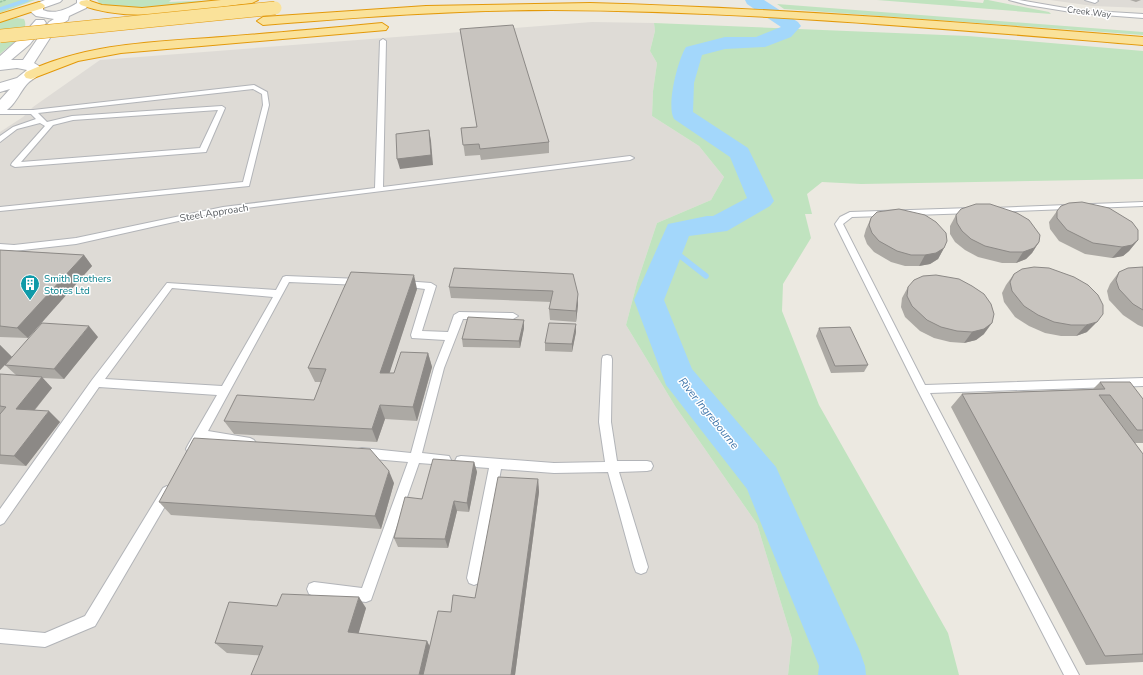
<svg xmlns="http://www.w3.org/2000/svg" width="1143" height="675" viewBox="0 0 1143 675" font-family="'Nunito Sans',sans-serif">
	<rect width="100%" height="100%" fill="#ece9e1"/>
	<g fill="#dedbd6">
		<polygon points="1050,0 1143,0 1143,8 1093,6"/>
		<polygon points="592,22 654,23 655,31 650,51 657,63 653,91 652,116 699,146 724,177 711,200 657,223 637,283 626,325 675,406 757,524 792,639 788,675 0,675 0,132 23,117 33,107 100,60"/>
	</g>
	<g fill="#c0e3bf">
		<polygon points="0,0 35,0 0,13"/>
		<path d="M97,0H171L169,2L218,0C180,4 136,15 100,4Z"/>
		<polygon points="877,0 953,0 983,3 984,0 988,0 1049,12 1051,14"/>
		<polygon points="777,4 1143,32 1143,35 784,9"/>
		<path d="M17,18L24,19C31,32 8,47 0,54V22Z"/>
		<polygon points="654,23 968,36 1143,51 1143,179 861,184 822,182 807,194 812,214 805,214 811,238 783,284 782,311 819,405 948,633 959,675 788,675 792,639 757,524 675,406 626,325 637,283 657,223 711,200 724,177 699,146 652,116 653,91 657,63 650,51 655,31"/>
	</g>
	<g fill="none" stroke-linecap="round" stroke-linejoin="round">
		<polyline stroke="#a3d7fb" stroke-width="3.5" points="0,9 27,0"/>
		<polyline stroke="#a3d7fb" stroke-width="4" points="671,249 675,252"/>
		<polyline stroke="#a3d7fb" stroke-width="5.5" points="674,251 706,276"/>
		<path fill="#a3d7fb" fill-rule="evenodd" d="M745,0H764L798,22L801,26L791,37L765,47L725,49L702,55L694,83L693,112L748,148L774,201L770,206L727,231L689,236L664,300L692,369L776,467L859,649L865,666L866,675H818L819,666L747,489L666,385L634,300L668,224L707,216H713L747,198L730,157L674,119C666,106 678,59 686,47L725,37H756L781,27L747,4Z"/>
		<g stroke="#b2b4b8" stroke-width="2">
			<g id="service">
				<polygon points="1009,0 1019,0 1077,10 1143,14 1143,18 1077,13 1028,5"/>
				<polygon points="1085,0 1097,0 1098,1 1095,3"/>
				<polygon points="383,39 386,41 383,187 630,156 634,158 630,160 223,211 76,244 14,251 0,250 0,244 14,245 76,238 223,207 375,188 380,41"/>
				<path d="M254,85L267,92L269,105L249,186L0,211V207L243,182L263,105L262,94L253,89L38,113L47,122L72,116L222,106L225,108L206,152L15,167L11,165L12,163L45,126L40,123L17,129L0,142V136L13,127L36,119L31,114H0V110H33ZM218,110L200,148L21,162L53,125L73,120Z"/>
				<polygon points="1143,202 1143,206 993,212 989,210 993,208"/>
				<polygon points="971,208 975,211 974,213 852,217 843,224 925,385 1143,378 1143,386 930,393 1079,675 1064,675 917,389 835,224 840,217 850,212"/>
				<path d="M286,276L360,279L365,282L360,285L289,282L208,431L250,438L254,440L256,443L254,446L250,448L203,440L196,453L192,454L188,453L186,449L188,445L217,395L99,387L4,523L0,525V509L92,380L167,283L276,290L283,277ZM172,288L273,297L222,386L105,379Z"/>
				<polygon points="404,281 431,283 436,286 422,331 448,332 454,315 459,312 513,313 518,316 513,319 463,319 444,368 422,453 449,456 451,460 449,464 445,465 419,463 371,600 366,602 314,596 309,594 307,589 309,584 314,582 362,588 408,462 362,458 358,457 356,453 358,449 362,448 411,453 434,368 445,340 412,338 411,335 425,289 401,286 399,284 401,282"/>
				<polygon points="607,355 611,356 612,359 611,422 617,461 647,461 651,462 653,466 651,470 647,471 619,472 648,567 646,572 641,574 636,572 634,567 608,472 554,473 501,469 481,578 479,583 474,585 469,583 467,578 489,468 461,466 457,465 455,461 457,457 461,456 554,463 605,462 599,422 602,359 603,356"/>
				<polygon points="167,486 171,488 173,492 171,496 95,626 45,647 0,643 0,629 45,633 85,616 163,488"/>
			</g>
		</g>
		<g stroke="#b2b4b8" stroke-width="2">
			<path id="tertiary" d="M45,0H62L60,2L43,8V10C54,15 68,9 77,3V0H89L91,2L86,8L69,16L68,20L57,27L34,63L39,66L41,72C38,77 32,79 28,83C19,92 14,110 0,113V100L10,89L0,92V83L17,78L27,70L17,68L0,70V56L20,38L36,20H44L46,23L30,44L11,60H23L49,22L54,19L36,16L30,11L35,4Z"/>
		</g>
		<g stroke="#e3990a" stroke-width="2">
			<g id="trunk">
				<path d="M87,0L102,5L142,8L221,0H258L252,3C196,9 135,25 81,5L79,3L81,1Z"/>
				<polygon points="39,2 43,4 45,6 43,8 0,22 0,14"/>
				<path d="M590,3C775,8 959,22 1143,37V45C946,29 748,11 551,10C455,10 359,17 263,25L257,21L263,17L426,6Z"/>
				<path d="M382,23L388,27L386,30L121,53L78,61L31,79L26,78L24,75L26,72C88,43 154,42 222,37C275,33 329,28 382,23Z"/>
			</g>
		</g>
		<polyline stroke="#98c3a3" stroke-width="1.5" stroke-dasharray="2.5 1" stroke-linecap="butt" points="0,2 6,0"/>
		<use href="#service" fill="#fff" fill-rule="evenodd"/>
		<use href="#tertiary" fill="#fff" fill-rule="evenodd"/>
		<use href="#trunk" fill="#fae29a" fill-rule="evenodd"/>
		<g stroke="#e3990a" stroke-width="14" stroke-linecap="butt">
			<polyline id="trunk-bridge" points="0,36 275,8"/>
		</g>
		<use href="#trunk-bridge" stroke="#fae29a" stroke-width="13"/>
	</g>
	<g fill="#aca9a4">
		<polygon points="1130,0 1141,0 1136,2"/>
		<polygon points="460,29 549,142 549,153 481,160 480,155 465,156 461,128 477,127"/>
		<polygon points="1057,211 1138,240 1129,251 1123,256 1112,258 1085,254 1059,241 1050,229 1049,222"/>
		<polygon points="956,215 1039,242 1032,253 1026,259 1016,263 1002,263 978,257 965,250 955,242 950,234 950,226"/>
		<polygon points="871,218 944,248 938,259 930,264 919,266 905,266 891,262 874,252 867,244 864,236 866,229"/>
		<polygon points="0,250 84,255 92,266 28,338 0,337"/>
		<polygon points="1143,267 1143,327 1138,325 1123,315 1109,300 1107,291 1110,284 1119,272"/>
		<polygon points="573,274 578,305 576,322 550,320 549,309 551,302 451,298 449,287"/>
		<polygon points="1014,274 1074,277 1087,332 1076,336 1061,336 1045,333 1029,326 1015,317 1004,302 1002,293 1006,285"/>
		<polygon points="908,287 984,334 976,340 964,343 950,342 934,338 920,331 905,317 901,307 902,298"/>
		<polygon points="417,289 389,373 394,373 428,353 432,367 417,421 385,419 377,442 234,434 224,421 314,400 321,382 315,382 308,368"/>
		<polygon points="576,324 576,332 572,352 545,351 545,343"/>
		<polygon points="524,328 520,348 463,347 462,339"/>
		<polygon points="819,328 868,365 864,372 831,373 816,336"/>
		<polygon points="98,337 64,379 42,378 52,388 35,410 60,422 26,466 0,464 0,374 16,375 5,365 0,370 0,345 12,357"/>
		<polygon points="1100,382 1143,399 1143,443 1135,443 1143,454 1143,662 1086,665 951,407 962,394 1093,389"/>
		<polygon points="474,462 477,472 469,512 457,511 448,548 398,547 394,538 422,499"/>
		<polygon points="538,479 539,492 515,675 227,653 215,643 277,606 366,608 358,634 427,641 429,646 451,612 475,598"/>
		<polygon points="394,483 381,529 171,515 159,502"/>
	</g>
	<g fill="#8c8986">
		<polygon points="429,130 431,141 433,165 400,169 397,159"/>
		<polygon points="1138,240 1129,251 1123,256 1112,258 1122,247"/>
		<polygon points="1039,242 1032,253 1026,259 1016,263 1023,252"/>
		<polygon points="944,248 938,259 930,264 919,266 925,255"/>
		<polygon points="84,255 92,266 28,338 17,328"/>
		<polygon points="414,275 417,289 385,387 380,373"/>
		<polygon points="578,294 578,305 576,322 576,311"/>
		<polygon points="524,320 524,328 520,348 519,341"/>
		<polygon points="1097,322 1087,332 1076,336 1086,325"/>
		<polygon points="992,323 984,334 976,340 964,343 972,332"/>
		<polygon points="576,324 576,332 572,352 572,344"/>
		<polygon points="89,326 98,337 64,379 54,369"/>
		<polygon points="0,345 12,357 0,370"/>
		<polygon points="428,353 432,367 417,421 413,407"/>
		<polygon points="42,377 52,388 27,419 16,409"/>
		<polygon points="380,405 385,419 377,442 372,429"/>
		<polygon points="49,411 60,422 26,466 14,456"/>
		<polygon points="474,462 477,472 469,512 467,503"/>
		<polygon points="389,471 394,483 381,529 375,516"/>
		<polygon points="538,479 539,492 515,675 511,675"/>
		<polygon points="454,501 457,511 448,548 445,539"/>
		<polygon points="359,597 366,608 356,642 348,632"/>
		<polygon points="427,641 432,651 427,675 419,675"/>
	</g>
	<g fill="#c8c4bf" stroke="#8c8986">
		<polygon points="513,25 549,142 480,149 479,144 463,145 461,128 477,127 460,29"/>
		<polygon points="429,130 431,155 397,159 396,134"/>
		<polygon points="1082,202 1109,208 1132,222 1138,230 1138,240 1132,245 1122,247 1093,243 1067,230 1057,218 1057,211 1061,206 1069,203"/>
		<polygon points="976,204 990,204 1017,213 1029,220 1040,235 1039,242 1034,248 1023,252 1010,252 985,246 971,239 962,231 957,223 956,215 961,209"/>
		<polygon points="899,209 925,215 936,222 946,233 947,241 944,248 936,253 925,255 911,255 897,251 879,241 872,233 869,225 871,218 877,212"/>
		<polygon points="0,250 84,255 17,328 0,326"/>
		<polygon points="1034,267 1049,268 1074,277 1088,285 1098,295 1103,305 1103,314 1097,322 1086,325 1071,325 1054,322 1038,315 1024,306 1012,291 1010,282 1014,274 1022,269"/>
		<polygon points="1143,267 1143,310 1133,304 1119,289 1116,280 1119,272 1128,268"/>
		<polygon points="454,268 573,274 578,294 576,311 549,309 553,291 449,287"/>
		<polygon points="351,272 414,275 380,373 394,373 401,352 428,353 413,407 380,405 372,429 224,421 237,395 314,400 326,369 308,368"/>
		<polygon points="936,275 959,279 972,286 984,294 991,304 994,314 992,323 984,329 972,332 957,331 941,327 927,320 912,306 907,296 908,287 914,280 923,276"/>
		<polygon points="468,317 524,320 519,341 462,339"/>
		<polygon points="42,323 89,326 54,369 5,365"/>
		<polygon points="549,323 576,324 572,344 545,343"/>
		<polygon points="850,327 868,365 835,366 819,328"/>
		<polygon points="0,374 42,377 16,409 49,411 14,456 0,455 0,414 6,407 0,406"/>
		<polygon points="1100,382 1130,382 1143,399 1143,430 1137,430 1110,395 1099,395 1143,454 1143,654 1105,656 962,394 1105,389"/>
		<polygon points="194,438 370,449 389,471 375,516 159,502"/>
		<polygon points="433,459 474,462 467,503 454,501 445,539 394,538 405,497 422,499"/>
		<polygon points="498,477 538,479 511,675 423,675 438,611 451,612 453,595 475,598"/>
		<polygon points="282,594 359,597 348,632 427,641 419,675 251,675 263,646 215,643 229,602 277,606"/>
	</g>
	<defs>
		<g id="building-pin" transform="scale(1)"><path d="M0 17L-7.5 6A9.5 9.5 0 1 1 7.5 6Z" fill="#0f9aa8" stroke="#fff"/><path d="M-4-6H4V6H1V3H-1V6H-4ZM-2.5-4.3h1.7v1.8h-1.7ZM.8-4.3h1.7v1.8H.8ZM-2.5-1h1.7V.8h-1.7ZM.8-1h1.7V.8H.8Z" fill="#fff"/></g>
	</defs>
	<g fill-rule="evenodd">
		<use href="#building-pin" x="30" y="284"/>
	</g>
	<g text-anchor="middle" stroke-width="3" stroke-linejoin="round" paint-order="stroke">
		<g font-size="9" fill="#5a5e62" stroke="#fff">
			<text transform="translate(1089 12) rotate(7)" y="3">Creek Way</text>
		</g>
		<g font-size="10" fill="#5a5e62" stroke="#fff">
			<text transform="translate(214 212) rotate(-9)" y="4">Steel Approach</text>
		</g>
		<g font-size="10" fill="#0d838f" stroke="#fff" text-anchor="start">
			<text x="44" y="282">Smith Brothers<tspan x="44" dy="12">Stores Ltd</tspan></text>
		</g>
		<g font-size="11" font-style="italic" fill="#4278ac" stroke="#fff">
			<text transform="translate(709 413) rotate(51)" y="4">River Ingrebourne</text>
		</g>
	</g>
</svg>
